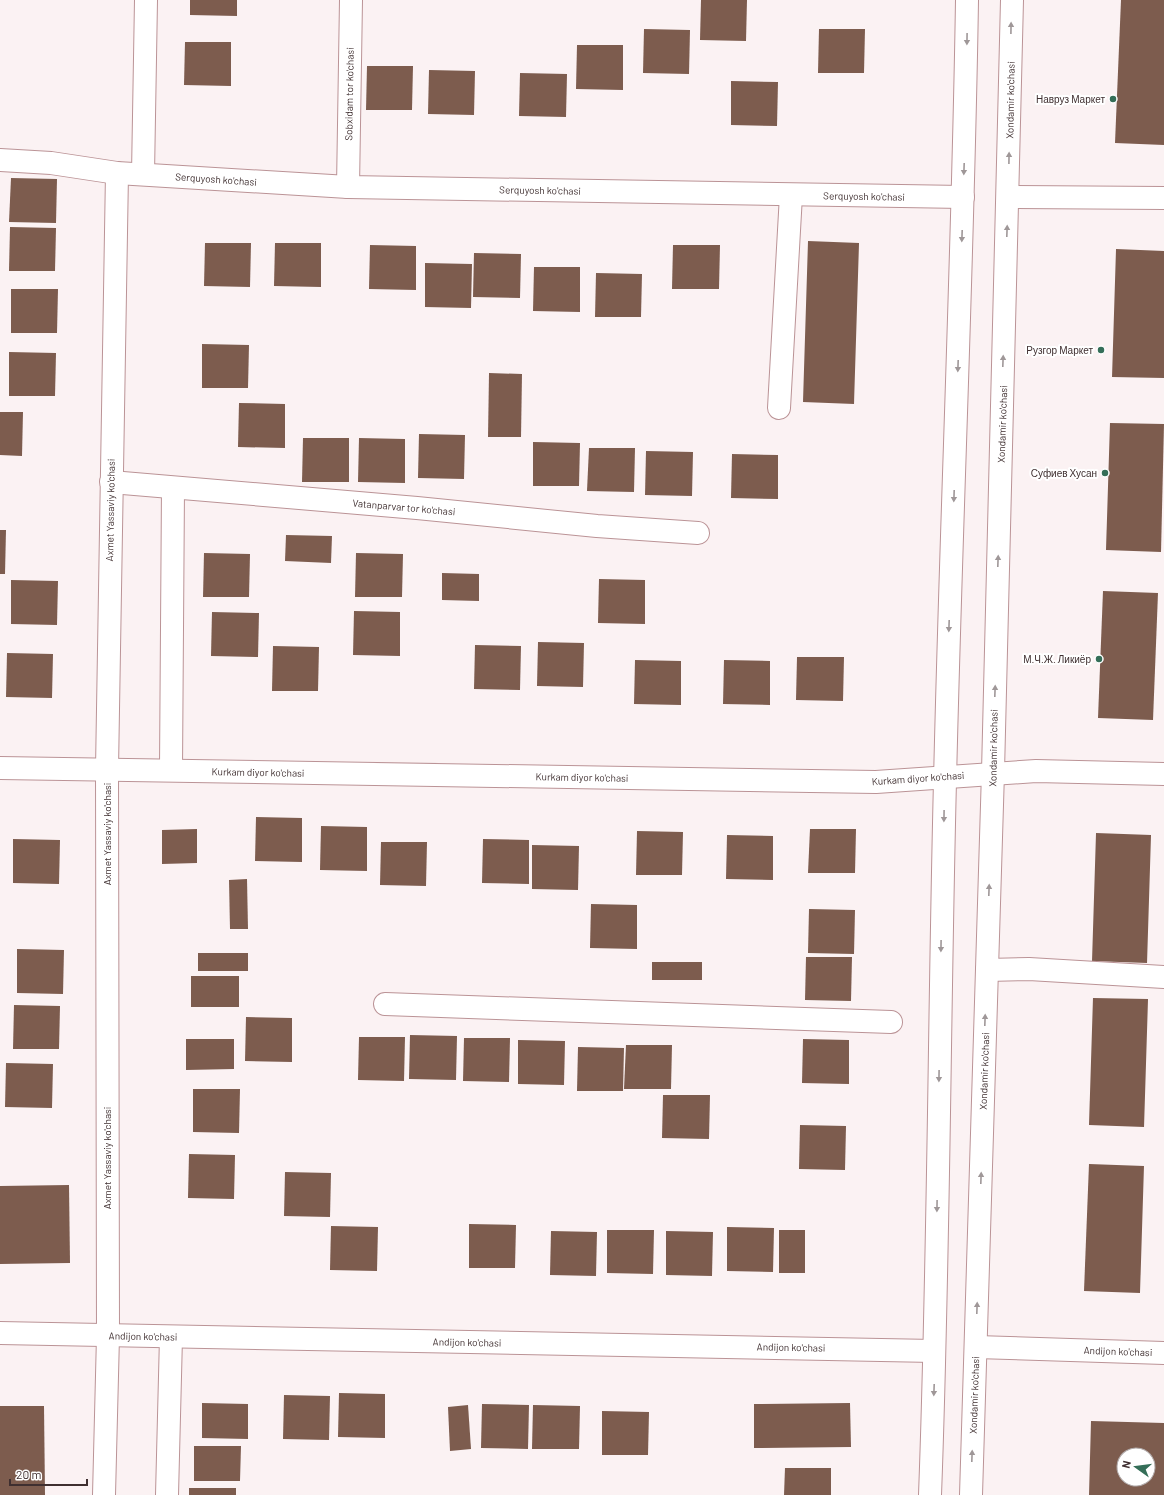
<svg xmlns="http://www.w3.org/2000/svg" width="1164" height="1495" viewBox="0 0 1164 1495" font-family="Barlow,sans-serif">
	<rect width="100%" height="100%" fill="#fbf2f3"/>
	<g fill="#7d5c4e" fill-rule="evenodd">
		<polygon points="190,0 237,0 237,16 190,15"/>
		<polygon points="701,0 747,0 746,41 700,40"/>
		<polygon points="1121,0 1164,0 1164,145 1115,143"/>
		<polygon points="644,29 690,30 689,74 643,73"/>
		<polygon points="819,29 865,29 864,73 818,73"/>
		<polygon points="185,42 231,42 231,86 184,85"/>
		<polygon points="577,45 623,45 623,90 576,89"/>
		<polygon points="367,66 413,66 412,110 366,110"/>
		<polygon points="429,70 475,71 474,115 428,114"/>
		<polygon points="520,73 567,74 566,117 519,116"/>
		<polygon points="731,81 778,82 777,126 731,125"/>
		<polygon points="11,178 57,179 56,223 9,222"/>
		<polygon points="10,227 56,228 55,271 9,271"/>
		<polygon points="808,241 859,243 854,404 803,402"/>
		<polygon points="205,243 251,243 250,287 204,286"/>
		<polygon points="275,243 321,243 321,287 274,286"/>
		<polygon points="370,245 416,246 416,290 369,289"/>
		<polygon points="673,245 720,245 719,289 672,289"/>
		<polygon points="1116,249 1164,251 1164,378 1112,377"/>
		<polygon points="474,253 521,254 520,298 473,297"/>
		<polygon points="425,263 472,264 471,308 425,307"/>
		<polygon points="534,267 580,267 580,312 533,311"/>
		<polygon points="596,273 642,274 641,317 595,317"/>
		<polygon points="11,289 58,289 57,333 11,333"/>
		<polygon points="202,344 249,345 248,388 202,388"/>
		<polygon points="9,352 56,353 55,396 9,396"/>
		<polygon points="489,373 522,374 521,437 488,437"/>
		<polygon points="239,403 285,404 285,448 238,447"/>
		<polygon points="0,412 23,412 22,456 0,455"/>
		<polygon points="1110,423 1164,424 1161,552 1106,550"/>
		<polygon points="419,434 465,435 464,479 418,478"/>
		<polygon points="303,438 349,438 349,482 302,482"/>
		<polygon points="359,438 405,439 405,483 358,482"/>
		<polygon points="533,442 580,443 579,486 533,486"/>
		<polygon points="589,448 635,448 634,492 587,491"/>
		<polygon points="646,451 693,452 692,496 645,495"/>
		<polygon points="732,454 778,455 778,499 731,498"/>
		<polygon points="0,530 6,530 5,574 0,574"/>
		<polygon points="286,535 332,536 331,563 285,561"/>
		<polygon points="204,553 250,554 249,597 203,597"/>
		<polygon points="356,553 403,554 402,597 355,597"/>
		<polygon points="442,573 479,574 479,601 442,600"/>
		<polygon points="599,579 645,580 645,624 598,623"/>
		<polygon points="11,580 58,581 57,625 11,624"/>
		<polygon points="1103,591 1158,593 1153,720 1098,718"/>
		<polygon points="354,611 400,612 400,656 353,655"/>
		<polygon points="212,612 259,613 258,657 211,656"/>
		<polygon points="538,642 584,643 583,687 537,686"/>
		<polygon points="475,645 521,646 520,690 474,689"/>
		<polygon points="273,646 319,647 318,691 272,691"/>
		<polygon points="7,653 53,654 52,698 6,697"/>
		<polygon points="797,657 844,657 843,701 796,700"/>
		<polygon points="635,660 681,661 681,705 634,704"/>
		<polygon points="724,660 770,661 770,705 723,704"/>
		<polygon points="256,817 302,818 302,862 255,861"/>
		<polygon points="321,826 367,827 367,871 320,870"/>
		<polygon points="197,829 197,863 162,864 162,830"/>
		<polygon points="810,829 856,829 855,873 808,873"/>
		<polygon points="637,831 683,832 682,875 636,875"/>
		<polygon points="1096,833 1151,835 1147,963 1092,961"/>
		<polygon points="727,835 773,836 773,880 726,879"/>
		<polygon points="13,839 60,840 59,884 13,883"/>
		<polygon points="483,839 529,840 529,884 482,883"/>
		<polygon points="381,842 427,842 426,886 380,885"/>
		<polygon points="532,845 579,846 578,890 532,889"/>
		<polygon points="247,879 248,929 230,929 229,880"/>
		<polygon points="591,904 637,905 637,949 590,948"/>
		<polygon points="809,909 855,910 854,954 808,953"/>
		<polygon points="17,949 64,950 63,994 17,993"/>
		<rect x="198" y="953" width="50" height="18"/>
		<polygon points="806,957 852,957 851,1001 805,1000"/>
		<rect x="652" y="962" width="50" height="18"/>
		<rect x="191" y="976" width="48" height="31"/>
		<polygon points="1093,998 1148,999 1144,1127 1089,1125"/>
		<polygon points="14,1005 60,1006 59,1049 13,1049"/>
		<polygon points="246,1017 292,1018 292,1062 245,1061"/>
		<polygon points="410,1035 457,1036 456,1080 409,1079"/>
		<polygon points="359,1037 405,1037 404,1081 358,1080"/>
		<polygon points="464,1038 510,1038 509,1082 463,1081"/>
		<polygon points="186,1039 234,1039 234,1069 186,1070"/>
		<polygon points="803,1039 849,1040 849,1084 802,1083"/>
		<polygon points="518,1040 565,1041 564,1085 518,1084"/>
		<polygon points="626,1045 672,1045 671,1089 624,1089"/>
		<polygon points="578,1047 624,1048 623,1091 577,1091"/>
		<polygon points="6,1063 53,1064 52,1108 5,1107"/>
		<polygon points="193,1089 240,1089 239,1133 193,1132"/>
		<polygon points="663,1095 710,1095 709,1139 662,1138"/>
		<polygon points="800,1125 846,1126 845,1170 799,1169"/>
		<polygon points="189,1154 235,1155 234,1199 188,1198"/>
		<polygon points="1089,1164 1144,1166 1140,1293 1084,1291"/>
		<polygon points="285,1172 331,1173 330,1217 284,1216"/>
		<polygon points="69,1185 70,1263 0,1264 0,1186"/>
		<polygon points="469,1224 516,1225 515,1268 469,1268"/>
		<polygon points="331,1226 378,1227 377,1271 330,1270"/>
		<polygon points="727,1227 774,1228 773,1272 727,1271"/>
		<polygon points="607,1230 654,1230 653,1274 607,1273"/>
		<rect x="779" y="1230" width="26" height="43"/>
		<polygon points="551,1231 597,1232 596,1276 550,1275"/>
		<polygon points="666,1231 713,1232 712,1276 666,1275"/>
		<polygon points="339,1393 385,1394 385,1438 338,1437"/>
		<polygon points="284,1395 330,1396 329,1440 283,1439"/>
		<polygon points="202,1403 248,1404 248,1439 202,1438"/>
		<polygon points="850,1403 851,1447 754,1448 754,1404"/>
		<polygon points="482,1404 529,1405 528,1449 481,1448"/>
		<polygon points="468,1405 471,1449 450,1451 448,1407"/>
		<polygon points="533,1405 580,1406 579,1449 532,1449"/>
		<polygon points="0,1406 44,1406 45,1495 0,1495"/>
		<polygon points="602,1411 649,1412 648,1455 602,1455"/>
		<path d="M1091,1421L1164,1423V1495H1089ZM1124,1455H1148V1479H1124Z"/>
		<polygon points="194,1446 241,1446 240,1481 194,1481"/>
		<polygon points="785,1468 831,1468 831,1495 784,1495"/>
		<rect x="189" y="1488" width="47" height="7"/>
	</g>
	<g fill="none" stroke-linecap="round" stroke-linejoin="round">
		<g stroke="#bb9396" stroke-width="24">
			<g id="minor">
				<polyline points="0,160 51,163 117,173 348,187 963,197"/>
				<polyline points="143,174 146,0"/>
				<polyline points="348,187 351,0"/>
				<polyline points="1008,197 1164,198"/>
				<polyline points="779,408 791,195"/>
				<polyline points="111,482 417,508 597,526 698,533"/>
				<polyline points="0,768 876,782 1036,771 1164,774"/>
				<polyline points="171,770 173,488"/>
				<polyline points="987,970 1029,969 1164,977"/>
				<polyline points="385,1004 891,1022"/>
				<polyline points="0,1333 934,1351"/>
				<polyline points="976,1347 1164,1353"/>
				<polyline points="104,1495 108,1336 107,769 117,173"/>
				<polyline points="167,1495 171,1337"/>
			</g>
		</g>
		<g stroke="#bb9396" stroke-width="24">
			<g id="major">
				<path d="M930,1495C939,1257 939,1019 945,781C951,521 963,260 967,0"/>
				<polyline points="971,1495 993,772 1012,0"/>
			</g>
		</g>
		<use href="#minor" stroke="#fff" stroke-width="22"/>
		<use href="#major" stroke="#fff" stroke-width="22"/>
	</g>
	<defs><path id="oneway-solid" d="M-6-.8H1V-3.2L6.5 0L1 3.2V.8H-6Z"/></defs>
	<g fill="#9f9798">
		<use href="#oneway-solid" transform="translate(1011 28) rotate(-89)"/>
		<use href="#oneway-solid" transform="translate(967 39) rotate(91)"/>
		<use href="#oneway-solid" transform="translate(1009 158) rotate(-89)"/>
		<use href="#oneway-solid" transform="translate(964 169) rotate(92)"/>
		<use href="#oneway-solid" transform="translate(1007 231) rotate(-88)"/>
		<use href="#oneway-solid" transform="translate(962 236) rotate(92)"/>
		<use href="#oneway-solid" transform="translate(1003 361) rotate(-88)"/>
		<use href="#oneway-solid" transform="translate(958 366) rotate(92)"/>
		<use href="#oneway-solid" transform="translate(954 496) rotate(92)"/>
		<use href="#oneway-solid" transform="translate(998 561) rotate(-88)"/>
		<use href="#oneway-solid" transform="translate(949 626) rotate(92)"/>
		<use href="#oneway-solid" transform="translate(995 691) rotate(-88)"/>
		<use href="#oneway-solid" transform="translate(944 816) rotate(91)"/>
		<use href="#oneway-solid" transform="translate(989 890) rotate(-88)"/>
		<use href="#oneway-solid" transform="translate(941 946) rotate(91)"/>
		<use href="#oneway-solid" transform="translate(985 1020) rotate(-88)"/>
		<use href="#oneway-solid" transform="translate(939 1076) rotate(91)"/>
		<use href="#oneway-solid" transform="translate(981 1178) rotate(-88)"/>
		<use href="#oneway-solid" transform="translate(937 1206) rotate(91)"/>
		<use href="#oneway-solid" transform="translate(977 1308) rotate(-88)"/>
		<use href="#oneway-solid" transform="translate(934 1390) rotate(92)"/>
		<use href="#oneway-solid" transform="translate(972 1456) rotate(-88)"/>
	</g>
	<g fill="#346e58" stroke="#fff" stroke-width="1.5">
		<circle cx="1113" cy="99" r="4"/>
		<circle cx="1101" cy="350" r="4"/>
		<circle cx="1105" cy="473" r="4"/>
		<circle cx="1099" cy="659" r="4"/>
	</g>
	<g text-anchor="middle" stroke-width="4" stroke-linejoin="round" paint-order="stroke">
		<g font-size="10" fill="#3f2f30" stroke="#fff">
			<text transform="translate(349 94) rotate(-89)" y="4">Sobxidam tor ko'chasi</text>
			<text transform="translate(1010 100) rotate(-89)" y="4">Xondamir ko'chasi</text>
			<text transform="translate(216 179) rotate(4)" y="4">Serquyosh ko'chasi</text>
			<text transform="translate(540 190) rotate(1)" y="4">Serquyosh ko'chasi</text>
			<text transform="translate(864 196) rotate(1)" y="4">Serquyosh ko'chasi</text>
			<text transform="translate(1002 424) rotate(-88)" y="4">Xondamir ko'chasi</text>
			<text transform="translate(404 507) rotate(5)" y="4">Vatanparvar tor ko'chasi</text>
			<text transform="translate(110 510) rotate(-89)" y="4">Axmet Yassaviy ko'chasi</text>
			<text transform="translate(993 748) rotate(-89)" y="4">Xondamir ko'chasi</text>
			<text transform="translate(258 772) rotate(1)" y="4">Kurkam diyor ko'chasi</text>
			<text transform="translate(582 777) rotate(1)" y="4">Kurkam diyor ko'chasi</text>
			<text transform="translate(918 778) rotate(-4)" y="4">Kurkam diyor ko'chasi</text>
			<text transform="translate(107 834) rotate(-90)" y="4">Axmet Yassaviy ko'chasi</text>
			<text transform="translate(984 1071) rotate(-88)" y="4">Xondamir ko'chasi</text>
			<text transform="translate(107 1158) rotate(-90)" y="4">Axmet Yassaviy ko'chasi</text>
			<text transform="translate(143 1336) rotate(1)" y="4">Andijon ko'chasi</text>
			<text transform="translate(467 1342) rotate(1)" y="4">Andijon ko'chasi</text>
			<text transform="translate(791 1347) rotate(1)" y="4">Andijon ko'chasi</text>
			<text transform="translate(1118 1351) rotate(2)" y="4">Andijon ko'chasi</text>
			<text transform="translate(974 1395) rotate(-88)" y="4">Xondamir ko'chasi</text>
		</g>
		<g font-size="10" fill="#3f2f30" stroke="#fff" text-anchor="end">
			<text x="1105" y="103">Навруз Маркет</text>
			<text x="1093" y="354">Рузгор Маркет</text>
			<text x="1097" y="477">Суфиев Хусан</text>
			<text x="1091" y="663">М.Ч.Ж. Ликиёр</text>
		</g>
	</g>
	<g transform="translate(1136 1467) rotate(284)"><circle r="19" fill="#ffffff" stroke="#b2acac"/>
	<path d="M0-3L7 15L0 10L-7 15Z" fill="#346e58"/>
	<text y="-6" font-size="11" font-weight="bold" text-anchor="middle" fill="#3f2f30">N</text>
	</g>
	<path d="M10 1479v6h77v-6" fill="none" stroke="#3f2f30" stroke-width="2"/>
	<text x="16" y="1479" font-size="12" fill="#3f2f30" stroke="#ffffff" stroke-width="3" paint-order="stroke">20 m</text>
</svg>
